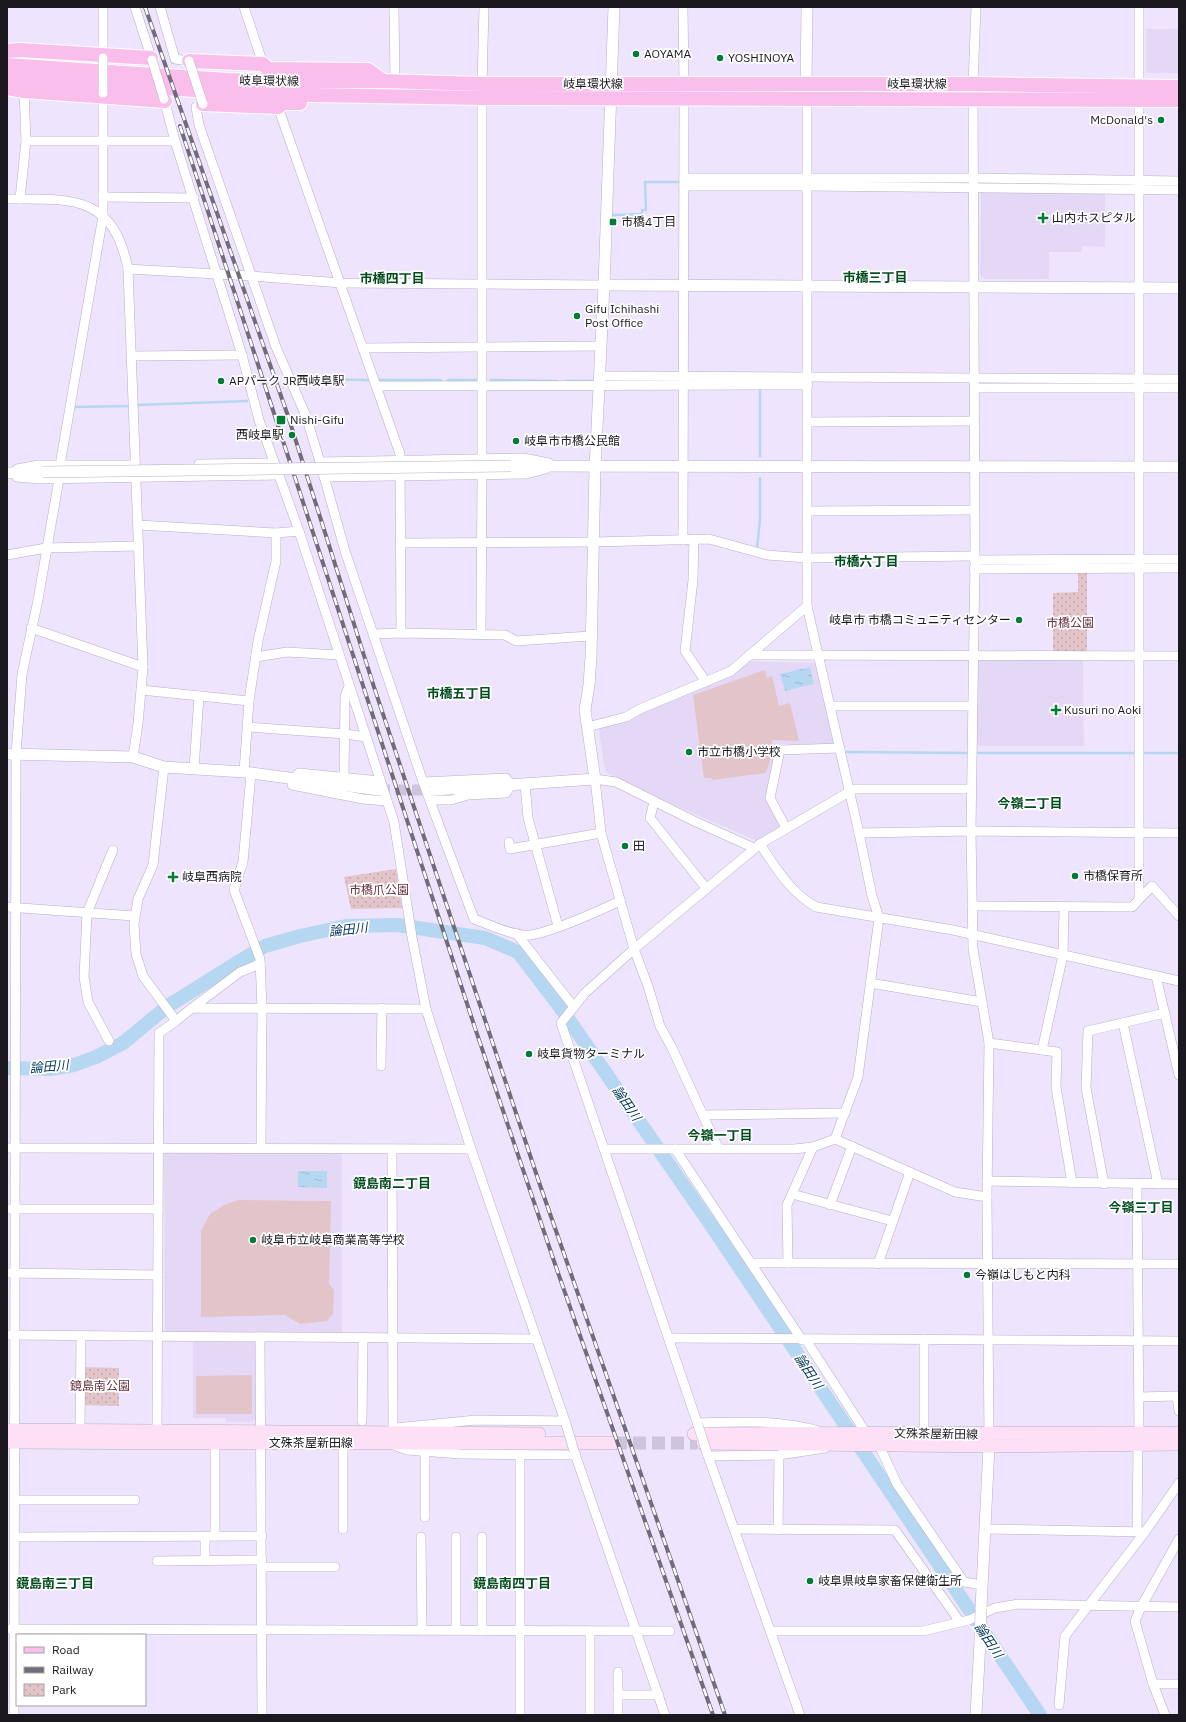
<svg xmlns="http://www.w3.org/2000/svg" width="1186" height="1722" viewBox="0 0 1186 1722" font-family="'IBM Plex Sans','Noto Sans JP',sans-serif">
	<defs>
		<pattern id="park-dots" width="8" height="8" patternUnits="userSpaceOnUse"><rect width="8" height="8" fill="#e2c4c9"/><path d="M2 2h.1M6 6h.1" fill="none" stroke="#c1a8ac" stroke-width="1.8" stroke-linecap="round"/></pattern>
		<pattern id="water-ripples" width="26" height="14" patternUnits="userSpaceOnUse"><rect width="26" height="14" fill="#b6d7f1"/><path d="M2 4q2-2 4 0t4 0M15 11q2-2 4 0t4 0" fill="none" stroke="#9cb8ce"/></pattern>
	</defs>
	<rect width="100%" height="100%" fill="#eee4fd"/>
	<g fill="#e5d8f7">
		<rect x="1146" y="29" width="33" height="44"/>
		<polygon points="981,190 1105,190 1105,247 1082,246 1082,252 1049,252 1049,279 985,279 980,275"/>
		<polygon points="978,660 1083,660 1084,746 980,746 977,744 977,662"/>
		<polygon points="745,661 815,663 834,744 775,744 777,759 767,798 782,828 757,841 633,787 617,777 607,773 604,765 599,729 601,725"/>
		<polygon points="164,1151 342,1152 342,1333 167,1333 165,1329"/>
		<polygon points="193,1342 255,1342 258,1345 257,1418 251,1422 226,1422 226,1418 193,1418"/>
	</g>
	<g fill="url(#park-dots)">
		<polygon points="1078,572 1087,572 1087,654 1053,655 1053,593 1078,592"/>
		<polygon points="396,869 402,908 351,909 344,877"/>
		<polygon points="82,1367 119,1368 119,1406 81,1405"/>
	</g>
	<g fill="#e2c4c9">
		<polygon points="765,670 767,678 772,676 779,706 790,703 799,741 772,740 772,755 766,773 712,780 711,778 704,778 693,695"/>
		<polygon points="238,1200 331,1201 329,1284 334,1290 333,1314 326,1321 300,1324 285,1315 201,1317 201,1231 210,1214 224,1205"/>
		<polygon points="252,1375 252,1414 196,1414 196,1376"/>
	</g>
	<g fill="url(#water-ripples)">
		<polygon points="810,667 814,684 785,691 780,674"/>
		<polygon points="298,1171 327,1171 327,1188 298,1187"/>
	</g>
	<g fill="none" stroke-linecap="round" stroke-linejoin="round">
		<g stroke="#b6d7f1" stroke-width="2.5">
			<polyline points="902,183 967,183"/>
			<polyline points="982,183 1009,183"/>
			<polyline points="613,215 642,214 642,210 646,210 645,182 681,182"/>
			<polyline points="380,380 441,380"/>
			<polyline points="448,380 476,380"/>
			<polyline points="491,380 557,381"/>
			<polyline points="566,381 592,381"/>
			<polyline points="608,381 641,381"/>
			<polyline points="299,383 310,379 368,380"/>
			<polyline points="760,389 760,456"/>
			<polyline points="137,405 247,401"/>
			<polyline points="75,407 130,406"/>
			<polyline points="757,548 760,519 760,478"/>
			<polyline points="847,752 967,753"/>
			<polyline points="978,753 1134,753"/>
			<polyline points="1143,753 1179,753"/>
		</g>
		<polyline stroke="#b6d7f1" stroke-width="14" points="7,1068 50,1069 74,1065 96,1057 123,1043 168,1006 243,959 265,946 300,936 346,926 397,925 485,938 518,952 560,1007 713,1228 1040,1715"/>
		<polyline stroke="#cec5dc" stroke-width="11" stroke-dasharray="11 5.5" stroke-linecap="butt" points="379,790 434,790"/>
		<polyline stroke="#cec5dc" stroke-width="13" stroke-dasharray="13 6" stroke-linecap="butt" points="614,1443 697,1443"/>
		<g stroke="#b8afc6" stroke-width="10">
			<g id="minor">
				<polyline points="135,7 152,60"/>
				<polyline points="160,7 175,59 189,61"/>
				<polyline points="244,7 263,64"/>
				<polyline points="394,7 395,81"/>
				<polyline points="683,7 684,84"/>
				<polyline points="976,7 973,84 975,560 971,831 973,949 989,1043 987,1197 989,1439"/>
				<polyline points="1139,7 1139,899"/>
				<polyline points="103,58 103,7"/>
				<polyline points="482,84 484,7"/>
				<polyline points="164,99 175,141"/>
				<polyline points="807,99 807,606 859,833 872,896 879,918 858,1077 835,1139"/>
				<path d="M203,104L196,107L199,125L276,347L306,416L320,462L345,551L423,782L474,919C488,924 515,937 530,935C552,932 599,911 620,901"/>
				<polyline points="278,107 400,454 401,633"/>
				<polyline points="26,141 175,141 242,355 259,420 299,531 394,822 412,937 426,1009 471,1149 566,1424"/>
				<polyline points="684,178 974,178 1179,181"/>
				<polyline points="684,186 808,186 1179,190"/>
				<polyline points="103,197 194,198"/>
				<path d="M7,199C72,199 113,194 128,269L143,667L138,724L133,757"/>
				<polyline points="20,199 26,141 24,91"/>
				<polyline points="128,269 252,276 341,283 604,285"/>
				<polyline points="363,348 601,346"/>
				<polyline points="132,356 242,355"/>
				<polyline points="600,376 1179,379"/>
				<polyline points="376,386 808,385"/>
				<polyline points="975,388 1179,388"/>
				<polyline points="808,422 975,421"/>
				<polyline points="482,458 482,98"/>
				<polyline points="320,462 523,458 549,463"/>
				<polyline points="199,464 274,463"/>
				<polyline points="60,465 103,216 103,93"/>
				<polyline points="17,469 38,465 135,465"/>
				<polyline points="17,477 40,479 278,475"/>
				<polyline points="324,477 526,474 546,469"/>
				<polyline points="808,511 973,510"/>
				<polyline points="138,525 276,533"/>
				<polyline points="694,539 693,580 685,651 706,682"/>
				<polyline points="683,540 684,98"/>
				<polyline points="401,543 594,542 709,539 767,555 806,558 974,556"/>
				<polyline points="7,555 46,548 138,546"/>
				<polyline points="975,560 1179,559"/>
				<polyline points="974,569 1179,568"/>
				<polyline points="31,628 143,667"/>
				<polyline points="374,634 401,633 505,635 516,641 590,636"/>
				<polyline points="481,634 482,475"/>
				<polyline points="749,655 1179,656"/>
				<polyline points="256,657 287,652 339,655"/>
				<polyline points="141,690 249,701"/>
				<polyline points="831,706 972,706"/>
				<polyline points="248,727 345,734 366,737"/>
				<polyline points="587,727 626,717 640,709 731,671 807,606"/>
				<polyline points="194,769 199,696"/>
				<polyline points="244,772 249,701 258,641 276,561 276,533 299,531"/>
				<polyline points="251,774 243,862 234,890 260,959 262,1008 261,1148"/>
				<polyline points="344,778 345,697 349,686"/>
				<polyline points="380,781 299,773 294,778 292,785 363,799 386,801"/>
				<polyline points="423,782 506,778 511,785 506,793 468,795 451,800 430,800"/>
				<polyline points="525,784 528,818 558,926"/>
				<polyline points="654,802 650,818 706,888"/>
				<polyline points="786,828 770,798 780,750 840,748"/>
				<polyline points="859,833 971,831 1179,833"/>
				<polyline points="509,842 510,849 601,833"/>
				<polyline points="760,844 854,789 971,789"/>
				<polyline points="972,906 1132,907 1152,886 1179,916"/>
				<polyline points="7,907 134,916"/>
				<polyline points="516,933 574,1007"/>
				<polyline points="1156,976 1179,1075"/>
				<polyline points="870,983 982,1002"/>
				<polyline points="192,1008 240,972 260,964"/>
				<polyline points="176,1021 192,1008 426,1009"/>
				<polyline points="1123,1023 1158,1184"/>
				<polyline points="109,1041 88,1002 84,977 87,913 113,850"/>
				<polyline points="989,1043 1057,1052 1056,1087 1072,1183"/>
				<polyline points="1042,1050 1063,955 1064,908"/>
				<polyline points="381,1066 382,1008"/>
				<polyline points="704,1115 845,1113"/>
				<polyline points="813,1147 792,1194 892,1221"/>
				<polyline points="7,1148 471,1149"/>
				<polyline points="718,1148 672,1048 660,1026 648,986 634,949 601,833 595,779 616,782 694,821 754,848"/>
				<polyline points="604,1149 794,1149 813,1147 835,1139 955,1192 987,1197"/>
				<polyline points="675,1149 802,1340"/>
				<polyline points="987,1181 1179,1184"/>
				<polyline points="1104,1184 1086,1088 1088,1031 1165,1013"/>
				<polyline points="1137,1184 1139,1435"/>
				<polyline points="830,1205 852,1146"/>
				<polyline points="7,1209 158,1209"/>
				<polyline points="751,1263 788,1263 787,1205 792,1194"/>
				<polyline points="788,1263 1179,1264"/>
				<polyline points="878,1264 910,1172"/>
				<polyline points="7,1273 158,1275"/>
				<polyline points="7,1335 537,1339"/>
				<polyline points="260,1338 262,1715"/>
				<polyline points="669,1338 1179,1341"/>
				<polyline points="806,1340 866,1433"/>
				<polyline points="1139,1397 1177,1396 1179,1411"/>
				<polyline points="362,1421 363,1338"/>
				<path d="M697,1423C738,1422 779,1419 819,1431"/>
				<path d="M698,1425L561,1023L585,993L634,949L760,844C776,868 790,892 816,907L953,930L1179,981"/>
				<polyline points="395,1428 476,1420 565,1421"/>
				<polyline points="80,1430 81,1336"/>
				<polyline points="157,1431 159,1033 176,1021 143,976 136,954 134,924 138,899 153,865 164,767"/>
				<polyline points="391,1431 393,1428 392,1149"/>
				<polyline points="924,1434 924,1339"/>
				<polyline points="215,1443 215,1536"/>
				<polyline points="343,1443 343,1529"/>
				<polyline points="879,1445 897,1484 964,1582 982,1585"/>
				<polyline points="396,1446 407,1450 460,1454 576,1455"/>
				<polyline points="574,1451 665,1715"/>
				<polyline points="707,1453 800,1715"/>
				<polyline points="708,1456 779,1455 825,1448"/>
				<polyline points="15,1500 135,1500"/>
				<polyline points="425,1517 425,1451"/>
				<polyline points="735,1529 895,1530 960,1622"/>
				<polyline points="985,1529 1145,1532"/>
				<polyline points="778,1530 779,1455"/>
				<polyline points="1137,1532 1138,1445"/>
				<polyline points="15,1537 262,1536"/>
				<polyline points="421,1537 422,1630"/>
				<polyline points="205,1560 205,1537"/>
				<polyline points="157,1561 262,1560"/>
				<polyline points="261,1567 335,1567"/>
				<polyline points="7,1629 670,1631"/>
				<polyline points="456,1630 456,1537"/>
				<polyline points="482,1631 482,1537"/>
				<polyline points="772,1631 923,1631 969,1620 995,1608 1019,1604 1179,1607"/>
				<polyline points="1153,1684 1179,1684"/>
				<polyline points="618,1695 659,1695"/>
				<polyline points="1059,1705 1065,1636 1145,1532 1179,1483"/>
				<polyline points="14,1715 16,754 22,674 38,600 59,479"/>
				<polyline points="520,1715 520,1455"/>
				<polyline points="590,1715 590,1631"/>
				<polyline points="618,1715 618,1672"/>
				<polyline points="1165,1715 1153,1684 1135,1621 1141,1607 1179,1539"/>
			</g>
		</g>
		<g stroke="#b8afc6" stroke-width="12">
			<g id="tertiary">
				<polyline points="806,84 807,7"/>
				<polyline points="604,285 1179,288"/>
				<polyline points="511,466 1179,467"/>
				<polyline points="7,473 43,472"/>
				<polyline points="7,754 133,757 164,767 244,772 379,790"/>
				<polyline points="434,790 595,779 585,710 589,685 591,657 595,468 604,285 614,7"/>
				<polyline points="981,1609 989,1446"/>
				<polyline points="976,1715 980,1642"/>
			</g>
		</g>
		<g stroke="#b8afc6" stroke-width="14">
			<g id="secondary">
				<polyline points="7,1430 539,1434"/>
				<polyline points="694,1434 1179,1433"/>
				<polyline points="7,1442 215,1443 614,1443"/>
				<polyline points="703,1443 989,1446 1179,1444"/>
			</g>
		</g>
		<g stroke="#fff" stroke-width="16">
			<g id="primary">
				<polyline points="7,51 20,50 151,58"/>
				<polyline points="189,61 263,64 268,69 368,70 383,81"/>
				<polyline points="7,65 227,80 290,81 383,81 482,84 973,84 1179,87"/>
				<polyline points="7,78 257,94 482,98 1179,100"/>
				<polyline points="7,88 24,91 165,101"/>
				<polyline points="203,104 278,107 284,103 300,103"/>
			</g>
		</g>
		<use href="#minor" stroke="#fff" stroke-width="9"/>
		<use href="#tertiary" stroke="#fff" stroke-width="11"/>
		<use href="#secondary" stroke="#fddff6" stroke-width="13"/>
		<use href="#primary" stroke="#fabeed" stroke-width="14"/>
		<g stroke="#716b7a" stroke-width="4">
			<g id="rail">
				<polyline points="145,7 288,416 374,687 540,1185 725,1715"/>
				<polyline points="180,126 475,1028 556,1267 713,1715"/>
			</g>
		</g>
		<use href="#rail" stroke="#fff" stroke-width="2.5" stroke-dasharray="8" stroke-linecap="butt"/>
		<g stroke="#b8afc6" stroke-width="10" stroke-linecap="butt">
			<g id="minor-bridge">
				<polyline points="152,60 164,99"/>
				<polyline points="189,61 203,104"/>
				<polyline points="103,93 103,58"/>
				<polyline points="566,1424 574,1451"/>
				<polyline points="698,1425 707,1453"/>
			</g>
		</g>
		<g stroke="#b8afc6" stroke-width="12" stroke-linecap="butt">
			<g id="tertiary-bridge">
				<polyline points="43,472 511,466"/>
				<polyline points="980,1642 981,1609"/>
			</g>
		</g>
		<use href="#minor-bridge" stroke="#fff" stroke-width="9"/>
		<use href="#tertiary-bridge" stroke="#fff" stroke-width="11"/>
	</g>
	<g fill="#007c35" stroke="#fff" stroke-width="1.5">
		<circle cx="636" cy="54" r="4"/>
		<circle cx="720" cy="58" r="4"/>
		<circle cx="1161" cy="120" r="4"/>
		<path d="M1041 212h4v4h4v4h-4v4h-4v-4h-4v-4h4z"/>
		<rect x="609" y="218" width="8" height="8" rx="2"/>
		<circle cx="577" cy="316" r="4"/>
		<circle cx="221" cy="381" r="4"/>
		<rect x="276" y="415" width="10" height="10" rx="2"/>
		<circle cx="292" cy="435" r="4"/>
		<circle cx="516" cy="441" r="4"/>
		<circle cx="1019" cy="620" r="4"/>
		<path d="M1054 704h4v4h4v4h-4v4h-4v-4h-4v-4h4z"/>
		<circle cx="689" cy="752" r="4"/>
		<circle cx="625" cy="846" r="4"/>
		<circle cx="1075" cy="876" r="4"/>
		<path d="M171 871h4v4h4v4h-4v4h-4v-4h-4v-4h4z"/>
		<circle cx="529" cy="1054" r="4"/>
		<circle cx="253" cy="1240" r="4"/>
		<circle cx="967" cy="1275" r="4"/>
		<circle cx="810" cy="1581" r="4"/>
	</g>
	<g text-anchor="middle" stroke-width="3.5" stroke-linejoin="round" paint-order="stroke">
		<g font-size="12" fill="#1b1820" stroke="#fff" text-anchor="start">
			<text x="644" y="58">AOYAMA</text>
			<text x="728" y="62">YOSHINOYA</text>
			<text x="1153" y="124" text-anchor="end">McDonald's</text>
			<text x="1052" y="222">山内ホスピタル</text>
			<text x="621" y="226">市橋4丁目</text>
			<text x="585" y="313">Gifu Ichihashi<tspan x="585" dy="14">Post Office</tspan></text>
			<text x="229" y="385">APパーク JR西岐阜駅</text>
			<text x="290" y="424">Nishi-Gifu</text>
			<text x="284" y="439" text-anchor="end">西岐阜駅</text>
			<text x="524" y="445">岐阜市市橋公民館</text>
			<text x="1011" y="624" text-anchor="end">岐阜市 市橋コミュニティセンター</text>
			<text x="1064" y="714">Kusuri no Aoki</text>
			<text x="697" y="756">市立市橋小学校</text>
			<text x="633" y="850">田</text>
			<text x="1083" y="880">市橋保育所</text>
			<text x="182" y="881">岐阜西病院</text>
			<text x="537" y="1058">岐阜貨物ターミナル</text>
			<text x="261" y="1244">岐阜市立岐阜商業高等学校</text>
			<text x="975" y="1279">今嶺はしもと内科</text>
			<text x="818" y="1585">岐阜県岐阜家畜保健衛生所</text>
		</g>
		<g font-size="12" fill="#1b1820" stroke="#fff">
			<text transform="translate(269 81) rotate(1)" y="4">岐阜環状線</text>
			<text x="593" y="88">岐阜環状線</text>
			<text x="917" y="88">岐阜環状線</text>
			<text transform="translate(936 1434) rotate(1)" y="4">文殊茶屋新田線</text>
			<text x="311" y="1447">文殊茶屋新田線</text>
		</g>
		<g font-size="12" fill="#672f3d" stroke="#fff">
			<text x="1070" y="627">市橋公園</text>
			<text x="379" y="894">市橋爪公園</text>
			<text x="100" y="1390">鏡島南公園</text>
		</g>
		<g font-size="13" font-weight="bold" fill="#034c1e" stroke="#fff">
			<text x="875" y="282">市橋三丁目</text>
			<text x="392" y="283">市橋四丁目</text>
			<text x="866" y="566">市橋六丁目</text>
			<text x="459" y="698">市橋五丁目</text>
			<text x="1030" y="808">今嶺二丁目</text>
			<text x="720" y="1140">今嶺一丁目</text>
			<text x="392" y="1188">鏡島南二丁目</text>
			<text x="1141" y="1212">今嶺三丁目</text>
			<text x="55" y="1588">鏡島南三丁目</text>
			<text x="512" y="1588">鏡島南四丁目</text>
		</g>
		<g font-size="13" font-style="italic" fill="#00385a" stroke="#fff">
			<text transform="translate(348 929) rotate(-6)" y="5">論田川</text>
			<text transform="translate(49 1066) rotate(-5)" y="5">論田川</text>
			<text transform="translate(627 1103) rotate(55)" y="5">論田川</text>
			<text transform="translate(809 1371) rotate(56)" y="5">論田川</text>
			<text transform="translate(989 1640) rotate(56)" y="5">論田川</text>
		</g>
	</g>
	<rect width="1186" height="1722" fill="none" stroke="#1b1820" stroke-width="16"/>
	<rect x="16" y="1634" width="130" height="72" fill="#ffffff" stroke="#a4a3a6"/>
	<rect x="24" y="1647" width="20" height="6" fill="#fabeed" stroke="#a4a3a6"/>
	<text x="52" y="1654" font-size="12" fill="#1b1820">Road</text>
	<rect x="24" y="1667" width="20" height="6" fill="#716b7a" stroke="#a4a3a6"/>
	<text x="52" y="1674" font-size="12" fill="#1b1820">Railway</text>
	<rect x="24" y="1684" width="20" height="12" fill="url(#park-dots)" stroke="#a4a3a6"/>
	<text x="52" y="1694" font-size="12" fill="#1b1820">Park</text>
</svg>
